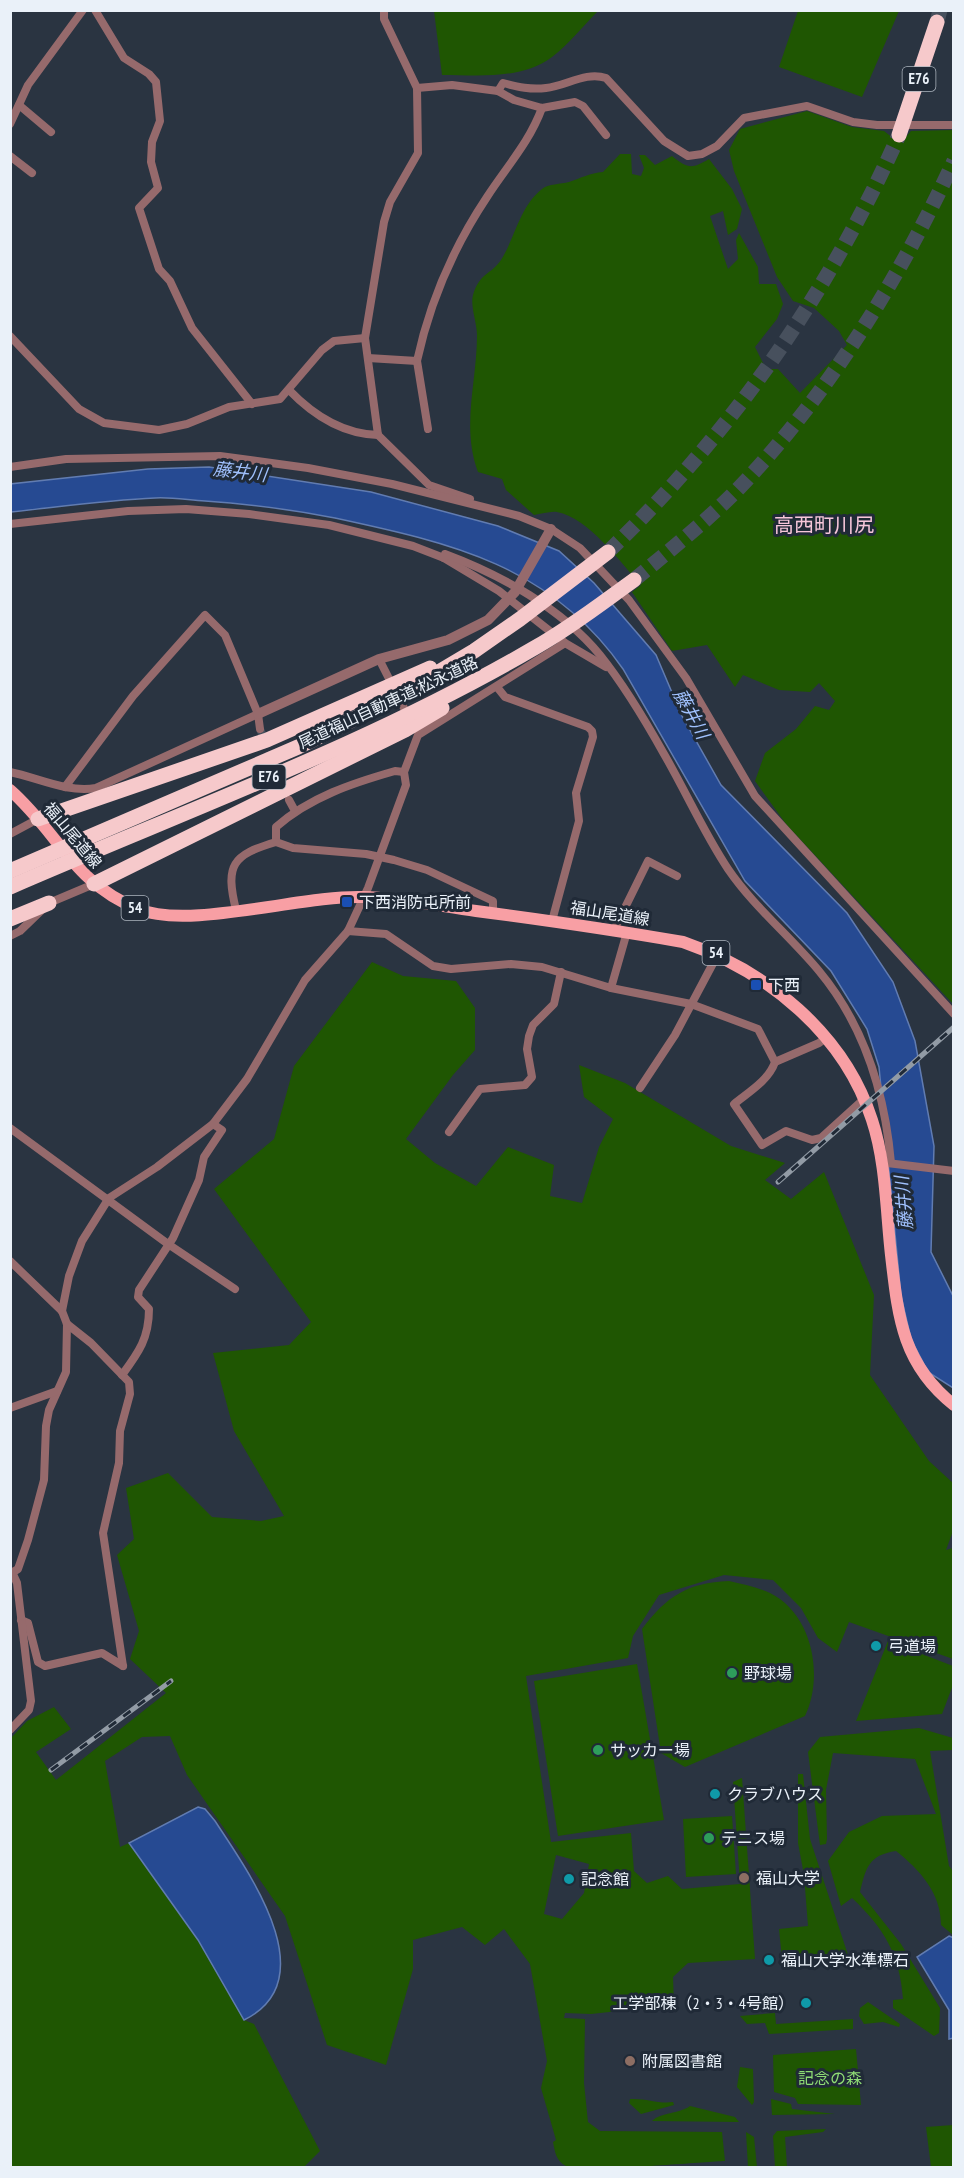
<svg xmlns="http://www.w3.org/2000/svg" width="964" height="2178" viewBox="0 0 964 2178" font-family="'PT Sans Narrow','Noto Sans JP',sans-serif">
	<rect width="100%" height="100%" fill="#2a3441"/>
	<g fill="#1f5602" fill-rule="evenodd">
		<path d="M434,11V10L598,11C583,26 569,44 552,57C521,80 479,75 442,75Z"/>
		<polygon points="798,11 899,11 862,97 779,67"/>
		<path d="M807,111L852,127L884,131L893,138L904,139L911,131L953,130V1004L786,824L755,781L765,753L796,729L815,706L829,710L835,701L819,683L810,692L779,690L743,675L735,687L707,645L672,651L632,592L641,585C620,562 589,518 557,512C551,511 541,514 534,515L506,490L502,479L478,472C461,427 477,382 477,335C477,323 470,306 473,295C480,272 491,275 501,260C515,238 520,206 542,189C548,184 561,184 569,182C581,178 590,173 603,172L620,154H631L632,174L641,176L644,168L639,155H645L655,165L672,156C688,169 692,169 709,159L732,189L742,209L737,229L728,235L723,211L710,216L728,269L738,259L736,240L739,233L758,267L759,284H776L783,304L777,319L755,347L766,369H778L800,393L847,345L839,331L814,308L793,301L777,277L734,171L729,150L740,129Z"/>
		<path d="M372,962L403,976L456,981L475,1008V1050L453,1075L406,1139L435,1163L476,1186L508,1147L554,1165L550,1196L582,1203L599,1147L613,1119L584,1097L579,1065L625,1083L731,1146L785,1163L765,1180L791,1199L824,1172L874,1295L870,1375L929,1461L953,1483V1531L946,1550L953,1548V1659L849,1622L837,1652L818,1638L801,1608L773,1580L724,1575L659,1595L633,1636L628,1658L526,1676L551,1842L631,1833L634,1871L647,1883L668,1876L682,1889L740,1884L733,1782L742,1778L755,1959L688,1963L673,1977L674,2005L591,2014L565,2013L564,2018L585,2019L584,2083L588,2122L600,2131L722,2132L725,2161C700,2162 580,2173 566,2166C556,2161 555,2152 553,2142L556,2140L541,2088L547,2061L530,1964L504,1929L485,1945L462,1927L413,1940V1969L386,2065L327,2045L285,1916L187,1775L170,1736L142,1737L105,1761L120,1847L129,1843C140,1861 154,1875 166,1892C195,1932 219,1976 244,2020L254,2024L320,2151L304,2167L11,2168V1738L27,1721L54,1707L71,1729L36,1752L56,1780L166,1693L130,1659L139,1631L117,1555L134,1539L126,1488L168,1473L212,1517L261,1521L284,1516L234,1431L213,1353L289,1345L311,1322L214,1189L274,1139L294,1066ZM556,1855L589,1864L584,1893L562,1919L544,1914Z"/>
		<path d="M729,1581C742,1584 757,1587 770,1593C813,1614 824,1677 805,1716L685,1767L661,1753L642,1629C667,1596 687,1583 729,1581Z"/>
		<polygon points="888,1641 953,1666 953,1685 942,1714 856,1721"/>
		<polygon points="637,1664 664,1820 558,1836 534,1681"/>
		<path d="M919,1728L953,1738V1750L930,1751L949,1866L953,1871V1935L941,1925C941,1893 920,1870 896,1851C869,1855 866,1867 860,1892L901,1944L940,2008L939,2033L934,2036L893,2008V2000L903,1999C900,1955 884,1928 852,1898L841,1906L828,1861L849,1832L882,1816L936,1814L915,1759L833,1753L826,1790L827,1839L826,1844L820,1845L808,1752L820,1737Z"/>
		<polygon points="798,1774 803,1774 810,1839 848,1955 782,1959 779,1929 808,1926 804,1875 798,1843"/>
		<polygon points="732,1816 736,1874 686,1877 683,1819"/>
		<polygon points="868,2002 900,2024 899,2027 883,2022 864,2024 859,2016 860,2008"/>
		<polygon points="775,2013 776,2024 853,2019 853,2029 769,2034 765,2023 747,2024 740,2016"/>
		<polygon points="856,2049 861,2105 798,2104 795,2098 774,2092 773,2055"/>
		<polygon points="740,2067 753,2069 754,2102 752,2105 737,2087"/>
		<path d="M630,2099C646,2098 658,2104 673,2102L674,2105L641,2114L629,2103Z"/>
		<polygon points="771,2099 791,2104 792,2109 835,2114 772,2115"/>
		<path d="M690,2106L735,2117L739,2122L652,2121C661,2112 679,2114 690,2106Z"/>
		<polygon points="953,2125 953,2167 931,2167 926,2127"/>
		<polygon points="826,2129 823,2132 785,2137 787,2167 775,2167 773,2136 777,2131"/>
		<polygon points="746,2132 754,2137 757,2167 748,2167"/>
	</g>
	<g fill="#264a92" stroke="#617cb1" stroke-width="1.5">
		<path d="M209,467L371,492L498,526L559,551L594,583L656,655L682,716L721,785L847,913L893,982L915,1041L934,1146L931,1252L953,1296V1388L928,1372L911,1339L901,1296L879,1067L867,1029L831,971L745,881L623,669C551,565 451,543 335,518C289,509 251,504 205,501C188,500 171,497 155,498C107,500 58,507 11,512L10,484L148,469Z"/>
		<path d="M198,1807L205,1809L215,1821C247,1870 327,1979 244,2020L198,1940L129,1843Z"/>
		<polygon points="949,1936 954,1938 954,2038 949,2039 949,2010 917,1957"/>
	</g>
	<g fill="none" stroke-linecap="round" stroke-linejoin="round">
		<polyline stroke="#47505d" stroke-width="8" stroke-dasharray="8 4" stroke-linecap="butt" points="260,729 280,778"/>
		<g stroke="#47505d" stroke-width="15" stroke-dasharray="15 8" stroke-linecap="butt">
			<polyline points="937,22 940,10"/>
			<path d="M608,552C732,432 829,293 899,135"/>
			<path d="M634,580C670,550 707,521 740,487C830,392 899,279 954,161"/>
		</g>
		<g stroke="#966a6c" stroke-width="8">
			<polyline points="95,10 124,58 149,74 156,82 160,121 152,142 151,162 158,188 139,208 159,269 170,281 192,328 252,404"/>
			<polyline points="384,10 384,19 417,88 418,153 390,202 384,222 365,338 378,435 429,485 470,499"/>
			<polyline points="417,88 452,85 498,91 514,100 542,108 575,102 583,106 606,135"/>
			<path d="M498,91L503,83C518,87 531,90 546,88C566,86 586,71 606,78L664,141L688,156L702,154L717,146L744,118L807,106L853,122L877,125H954"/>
			<polyline points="19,105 51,132"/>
			<polyline points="10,124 28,85 83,10"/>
			<polyline points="10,156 32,173"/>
			<polyline points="10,336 79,409 104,423 159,430 187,424 229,407 280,399 322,350 334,341 365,338"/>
			<path d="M368,358L417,361C430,301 453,248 487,197C507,166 529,143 542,108"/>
			<polyline points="417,361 428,429"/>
			<path d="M289,390C313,415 343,434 378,435"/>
			<polyline points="10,467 66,459 220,456 308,468 392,484 519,516 551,529 580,548 629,600 686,678 755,796 954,1014"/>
			<polyline points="10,524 128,511 186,509 249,514 329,525 413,546 444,558 499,591 565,643 606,667"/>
			<path d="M444,558L445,554C501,575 561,608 600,655C624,685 645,720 664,754C686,792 704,833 728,869C754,907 790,936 819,971C864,1025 885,1094 891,1163"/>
			<polyline points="379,659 408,716"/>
			<polyline points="497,687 505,697 588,727 592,731 593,737 576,793 579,821 552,921"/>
			<path d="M10,772C39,778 67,793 96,788L258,714"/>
			<path d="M404,772L395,771C353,783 310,797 276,827V842L293,848L366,854L394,860L427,870L493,901V913"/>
			<polyline points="65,787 133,696 205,615 225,635 258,714 260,729"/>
			<polyline points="289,800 295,811"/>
			<polyline points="10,834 38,819"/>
			<path d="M236,910C225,865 232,855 276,842"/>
			<polyline points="614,930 648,861 677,876"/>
			<path d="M348,931L386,934L433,966L451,969L511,964L542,967L611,988L691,1004L758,1029L775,1062C769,1080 749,1092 734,1104L762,1145L786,1131L812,1140L821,1138L864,1099"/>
			<polyline points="10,936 20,931 49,903 94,884"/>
			<polyline points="611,988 627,932"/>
			<polyline points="775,1062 819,1043 827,1037"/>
			<polyline points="640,1088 675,1035 718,954"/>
			<polyline points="10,1128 168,1244 235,1289"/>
			<polyline points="449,1132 480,1089 525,1085 532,1077 527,1049 529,1036 533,1025 554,1004 561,972"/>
			<polyline points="887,1163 954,1171"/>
			<polyline points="10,1261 62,1311 67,1324 66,1372 49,1410 46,1426 44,1480 28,1540 18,1569 10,1574"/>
			<polyline points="62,1311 69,1276 82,1241 109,1198 157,1167 213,1124 247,1079 305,980 348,931 368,888 406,785 404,772 418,735 565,643"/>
			<polyline points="67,1324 91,1343 129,1382 130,1394 120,1431 119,1463 103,1533 123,1666"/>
			<path d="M122,1375C139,1352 149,1338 149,1309L138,1297L139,1290L173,1238L199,1180L204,1157L222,1130L213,1124"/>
			<polyline points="10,1408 57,1391"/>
			<polyline points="21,1620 28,1623 38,1662 45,1666 102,1653 123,1666"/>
			<polyline points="10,1730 29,1710 31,1701 17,1583 12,1572"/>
		</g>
		<polyline stroke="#966a6c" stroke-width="10" points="258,714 379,659 448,640 488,620 515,592 551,529"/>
		<path stroke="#f89fa4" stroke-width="12" d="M10,790C58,832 74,884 138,909C189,930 302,895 363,897C401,898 439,906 476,911C545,920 614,930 683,942C767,971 844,1033 872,1120C886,1162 886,1211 891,1255C898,1316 902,1364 954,1405"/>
		<g stroke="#f6c9cb" stroke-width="15">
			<polyline points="899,135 937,22"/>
			<polyline points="38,819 267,740 430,668"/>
			<polyline points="10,871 298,747 390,701 474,651 520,619 608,552"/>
			<polyline points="94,884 405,730 442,708"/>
			<path d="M10,887C187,810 370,744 536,647C570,628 602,603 634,580"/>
			<polyline points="10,919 49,903"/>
		</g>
		<g stroke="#929ba5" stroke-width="5">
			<g id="rail">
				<polyline points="778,1182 954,1027"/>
				<polyline points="51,1770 171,1681"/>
			</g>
		</g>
		<use href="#rail" stroke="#202a37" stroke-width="3" stroke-dasharray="9" stroke-linecap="butt"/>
	</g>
	<g fill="#1a4fb4" stroke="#202a37" stroke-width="2">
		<rect x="341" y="896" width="12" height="12" rx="3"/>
		<rect x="750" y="979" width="12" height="12" rx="3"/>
	</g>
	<g fill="#0f9aa8" stroke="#202a37" stroke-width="2">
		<circle cx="876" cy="1646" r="6"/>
		<circle cx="715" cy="1794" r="6"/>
		<circle cx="569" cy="1879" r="6"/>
		<circle cx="769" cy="1960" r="6"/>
		<circle cx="806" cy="2003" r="6"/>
	</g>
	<g fill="#2e9e5b" stroke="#202a37" stroke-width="2">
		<circle cx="732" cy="1673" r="6"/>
		<circle cx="598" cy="1750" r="6"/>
		<circle cx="709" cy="1838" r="6"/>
	</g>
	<g fill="#8d6e63" stroke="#202a37" stroke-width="2">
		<circle cx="744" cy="1878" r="6"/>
		<circle cx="630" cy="2061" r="6"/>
	</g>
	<g text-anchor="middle" stroke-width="6" stroke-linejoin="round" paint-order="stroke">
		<g fill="#202a37" stroke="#adb5bf" stroke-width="1.5">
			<rect x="902.5" y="67" width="33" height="24" rx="4.5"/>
			<rect x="252.5" y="765" width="33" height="24" rx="4.5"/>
			<rect x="121.5" y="896" width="27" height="24" rx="4.5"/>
			<rect x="702.5" y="941" width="27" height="24" rx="4.5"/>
		</g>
		<g font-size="15" font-weight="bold" fill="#eaf1f9">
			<text x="919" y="84">E76</text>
			<text x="269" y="782">E76</text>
			<text x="135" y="913">54</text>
			<text x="716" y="958">54</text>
		</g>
		<g font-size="16" fill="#eaf1f9" stroke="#202a37">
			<text transform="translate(388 702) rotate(-25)" y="6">尾道福山自動車道;松永道路</text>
			<text transform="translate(73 835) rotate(50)" y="6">福山尾道線</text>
			<text transform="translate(610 913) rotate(9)" y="6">福山尾道線</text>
		</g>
		<g font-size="16" fill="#eaf1f9" stroke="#202a37" text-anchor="start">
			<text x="359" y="908">下西消防屯所前</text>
			<text x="768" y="991">下西</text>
			<text x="888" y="1652">弓道場</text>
			<text x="744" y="1679">野球場</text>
			<text x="610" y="1756">サッカー場</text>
			<text x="727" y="1800">クラブハウス</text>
			<text x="721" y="1844">テニス場</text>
			<text x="756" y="1884">福山大学</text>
			<text x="581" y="1885">記念館</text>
			<text x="781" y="1966">福山大学水準標石</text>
			<text x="794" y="2009" text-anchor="end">工学部棟（2・3・4号館）</text>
			<text x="642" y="2067">附属図書館</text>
		</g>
		<g font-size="16" fill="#8fdc75" stroke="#202a37">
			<text x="830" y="2084">記念の森</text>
		</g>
		<g font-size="18" font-style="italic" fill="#a0c1fe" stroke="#202a37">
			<text transform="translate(240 472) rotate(7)" y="6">藤井川</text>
			<text transform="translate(691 714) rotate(61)" y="6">藤井川</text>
			<text transform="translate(904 1203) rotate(-95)" y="6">藤井川</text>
		</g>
		<g font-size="20" fill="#f6c6d9" stroke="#202a37">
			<text x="824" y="532">高西町川尻</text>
		</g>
	</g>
	<rect width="964" height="2178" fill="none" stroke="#eaf1f9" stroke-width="24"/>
</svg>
